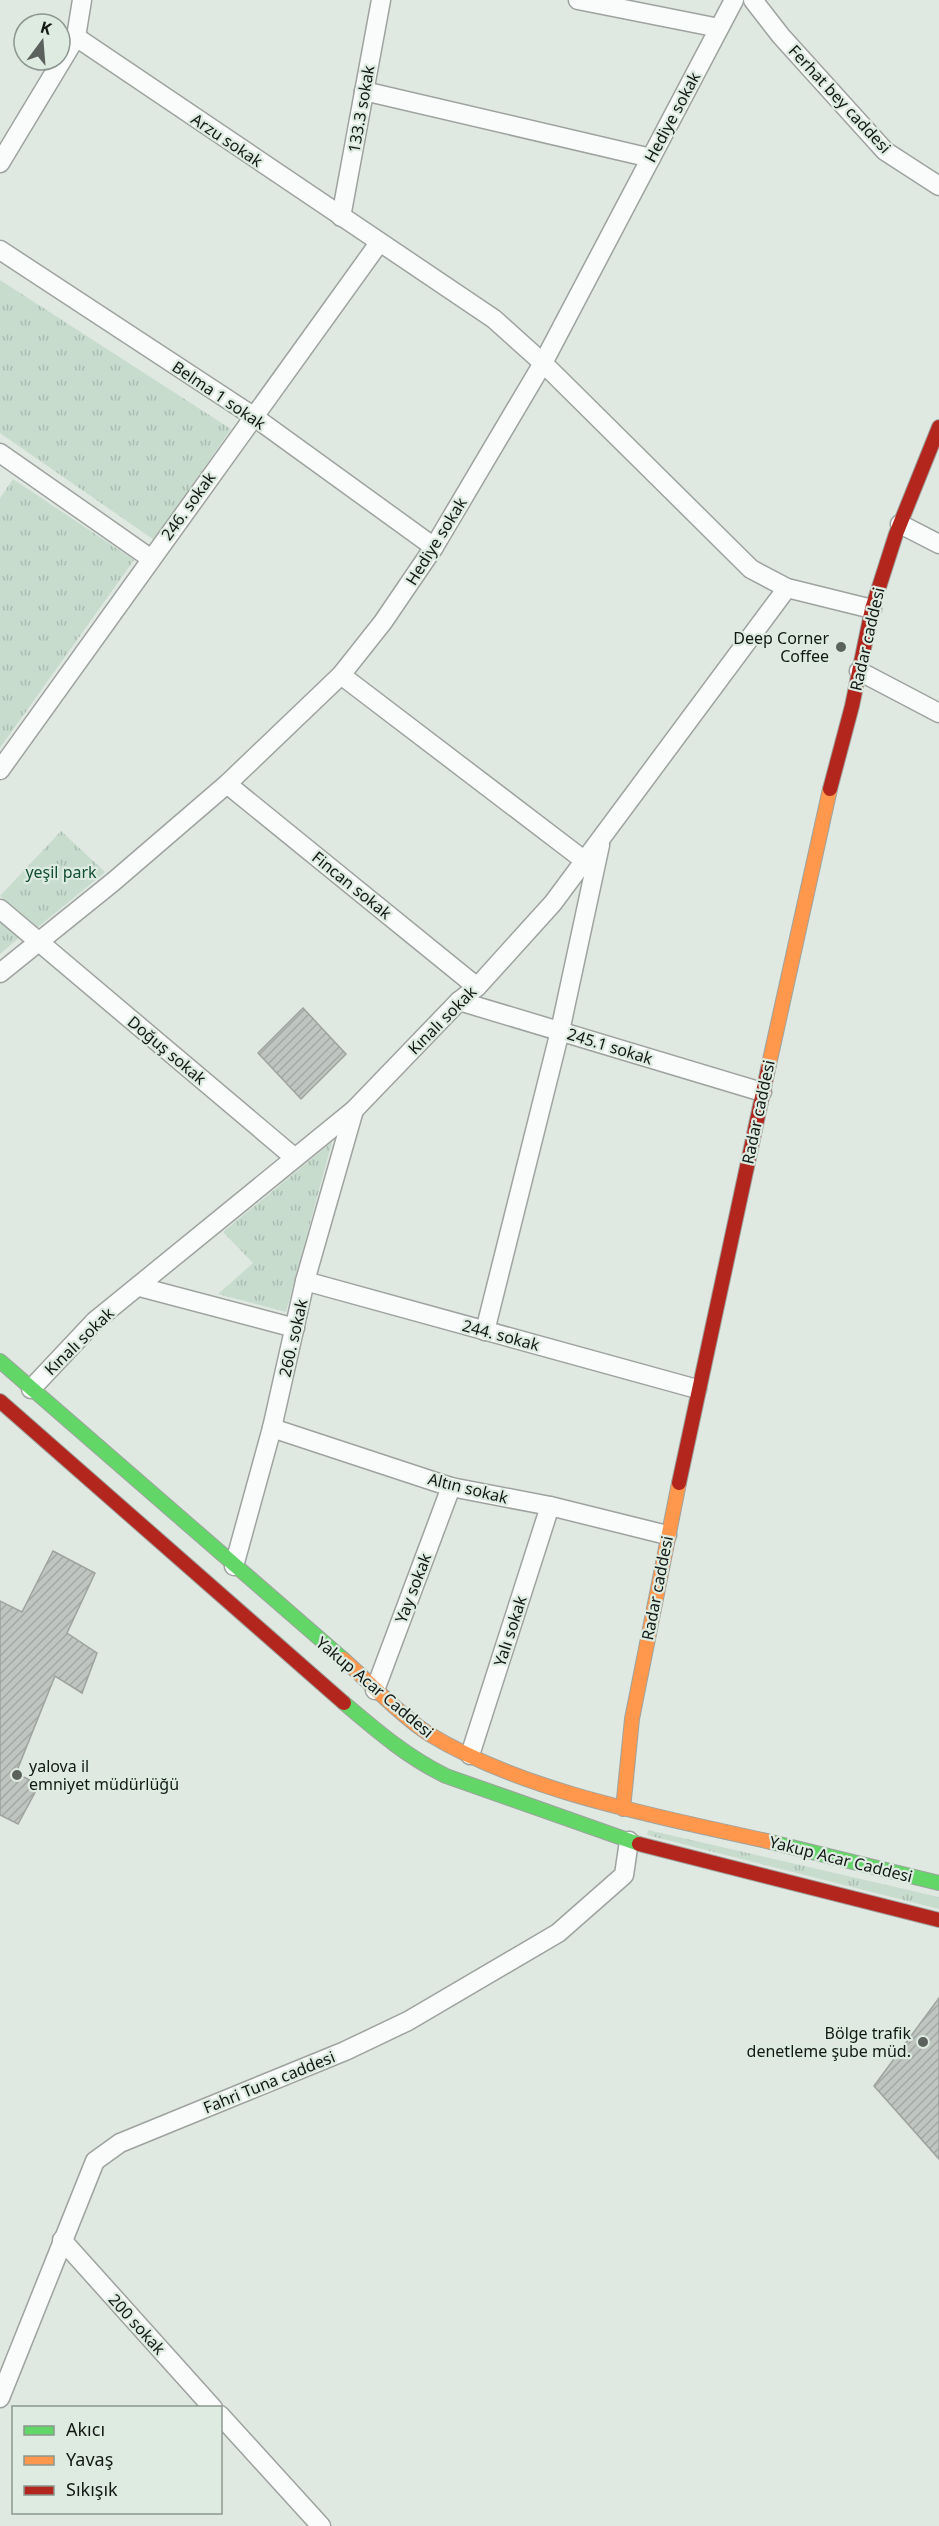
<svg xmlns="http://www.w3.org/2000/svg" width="939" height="2526" viewBox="0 0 939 2526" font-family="'Noto Sans',sans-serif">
	<defs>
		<pattern id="grass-tufts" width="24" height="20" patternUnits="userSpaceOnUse" patternTransform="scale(1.5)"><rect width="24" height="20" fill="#c8dcce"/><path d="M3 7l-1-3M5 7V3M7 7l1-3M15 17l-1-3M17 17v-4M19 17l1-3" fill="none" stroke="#abbcb0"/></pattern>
		<pattern id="building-hatch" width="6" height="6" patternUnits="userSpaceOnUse" patternTransform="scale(1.5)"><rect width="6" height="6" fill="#bfc5c1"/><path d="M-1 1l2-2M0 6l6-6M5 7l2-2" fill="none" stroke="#a3a8a5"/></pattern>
	</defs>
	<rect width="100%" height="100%" fill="#e0e8e2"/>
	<g fill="url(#grass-tufts)">
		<polygon points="0,280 231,429 154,540 0,433"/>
		<polygon points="13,479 134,560 0,748 0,498"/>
		<polygon points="61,831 105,872 37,928 0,896"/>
		<polygon points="0,920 20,937 0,954"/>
		<polygon points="332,1142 286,1312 218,1294 253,1263 223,1232"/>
		<polygon points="648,1830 939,1897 939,1909 647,1835"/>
	</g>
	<g fill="url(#building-hatch)" stroke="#9ea39f" stroke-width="1.5">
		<polygon points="303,1008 346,1054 301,1099 258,1053"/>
		<polygon points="53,1551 95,1573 67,1633 97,1653 82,1693 55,1676 16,1773 39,1785 18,1824 0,1815 0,1601 22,1612"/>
		<polygon points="939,1998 939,2159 874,2086"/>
	</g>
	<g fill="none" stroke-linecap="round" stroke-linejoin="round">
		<g stroke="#9ea39f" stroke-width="21">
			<g id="street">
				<polyline points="578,0 719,28"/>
				<polyline points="753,0 781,36 885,151 939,186"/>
				<polyline points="76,37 494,319 543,363 751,569 787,588 872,609"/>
				<polyline points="364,91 651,158"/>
				<polyline points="0,163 76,37 82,0"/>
				<polyline points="341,217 381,0"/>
				<polyline points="0,250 253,416 434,547"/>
				<polyline points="0,453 150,558"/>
				<polyline points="900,524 939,544"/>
				<polyline points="859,671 939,713"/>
				<polyline points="341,675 585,861"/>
				<polyline points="0,770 379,243"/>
				<polyline points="227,784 477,987"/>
				<polyline points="0,909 295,1158"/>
				<polyline points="0,973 113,882 227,784 341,675 383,622 434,547 543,363 734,0"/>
				<polyline points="459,1001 762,1092"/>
				<polyline points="305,1281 697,1389"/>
				<polyline points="140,1287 295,1328"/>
				<polyline points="485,1331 560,1031 600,845"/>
				<polyline points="31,1389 95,1321 354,1110 459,1001 477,987 553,903 787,588"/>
				<polyline points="272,1428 451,1487 550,1506 667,1535"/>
				<polyline points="234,1566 272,1428 305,1281 354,1110"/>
				<polyline points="375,1690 451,1487"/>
				<polyline points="470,1755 550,1506"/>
				<polyline points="62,2240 213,2408"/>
				<polyline points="0,2398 95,2161 120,2143 345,2051 408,2021 558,1933 624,1875 629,1841"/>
				<polyline points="220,2415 321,2526"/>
			</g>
		</g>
		<g stroke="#9ea39f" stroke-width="16">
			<g id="fast">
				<polyline points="0,1361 343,1659"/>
				<path d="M344,1703C377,1731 407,1757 446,1776L639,1844"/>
				<polyline points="771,1842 939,1883"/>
			</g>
		</g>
		<g stroke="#9ea39f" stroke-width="16">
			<g id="slow">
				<polyline points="768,1069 830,789"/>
				<path d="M343,1659C368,1681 402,1717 429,1734C526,1793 661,1817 771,1842"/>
				<polyline points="623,1809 632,1719 679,1483"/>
			</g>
		</g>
		<g stroke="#9ea39f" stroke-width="16">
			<g id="jam">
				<polyline points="830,789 852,706 872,609 896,534 939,427"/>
				<polyline points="0,1401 344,1703"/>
				<polyline points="679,1483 768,1069"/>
				<polyline points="639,1844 939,1920"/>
			</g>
		</g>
		<use href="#street" stroke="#fafcfb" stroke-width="18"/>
		<use href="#fast" stroke="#63d668" stroke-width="14"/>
		<use href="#slow" stroke="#ff974d" stroke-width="14"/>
		<use href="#jam" stroke="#b3261e" stroke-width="14"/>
	</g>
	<g fill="#5b615d" stroke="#ddebe1" stroke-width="2">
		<circle cx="841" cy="647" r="6"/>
		<circle cx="17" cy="1775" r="6"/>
		<circle cx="923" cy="2042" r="6"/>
	</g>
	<g text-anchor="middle" stroke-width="4.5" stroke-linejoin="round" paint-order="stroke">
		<g font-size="16" fill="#131815" stroke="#ddebe1">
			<text transform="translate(840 99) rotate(47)" y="6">Ferhat bey caddesi</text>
			<text transform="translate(361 109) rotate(-80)" y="6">133.3 sokak</text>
			<text transform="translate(672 117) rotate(-62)" y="6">Hediye sokak</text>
			<text transform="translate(227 140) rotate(34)" y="6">Arzu sokak</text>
			<text transform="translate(219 395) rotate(34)" y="6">Belma 1 sokak</text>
			<text transform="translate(188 506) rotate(-54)" y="6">246. sokak</text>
			<text transform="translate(436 541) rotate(-58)" y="6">Hediye sokak</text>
			<text transform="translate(867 639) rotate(-77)" y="6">Radar caddesi</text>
			<text transform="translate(352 885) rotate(39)" y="6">Fincan sokak</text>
			<text transform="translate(442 1020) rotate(-45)" y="6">Kınalı sokak</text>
			<text transform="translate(610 1046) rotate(17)" y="6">245.1 sokak</text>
			<text transform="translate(167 1050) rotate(40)" y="6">Doğuş sokak</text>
			<text transform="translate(758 1112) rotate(-78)" y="6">Radar caddesi</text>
			<text transform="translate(501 1335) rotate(15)" y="6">244. sokak</text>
			<text transform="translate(293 1338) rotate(-77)" y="6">260. sokak</text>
			<text transform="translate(79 1341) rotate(-44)" y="6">Kınalı sokak</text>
			<text transform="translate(468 1488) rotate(14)" y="6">Altın sokak</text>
			<text transform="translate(413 1588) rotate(-69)" y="6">Yay sokak</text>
			<text transform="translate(657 1588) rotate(-79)" y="6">Radar caddesi</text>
			<text transform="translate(510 1631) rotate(-72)" y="6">Yalı sokak</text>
			<text transform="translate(375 1687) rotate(40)" y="6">Yakup Acar Caddesi</text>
			<text transform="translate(841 1859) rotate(14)" y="6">Yakup Acar Caddesi</text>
			<text transform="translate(269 2082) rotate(-22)" y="6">Fahri Tuna caddesi</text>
			<text transform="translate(137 2324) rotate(48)" y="6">200 sokak</text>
		</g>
		<g font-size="16" fill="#131815" stroke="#ddebe1" text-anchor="end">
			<text x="829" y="644">Deep Corner<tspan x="829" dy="18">Coffee</tspan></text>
			<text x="29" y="1772" text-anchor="start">yalova il<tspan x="29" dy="18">emniyet müdürlüğü</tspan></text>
			<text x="911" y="2039">Bölge trafik<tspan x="911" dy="18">denetleme şube müd.</tspan></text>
		</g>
		<g font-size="16" fill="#124f2f" stroke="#ddebe1">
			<text x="61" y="878">yeşil park</text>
		</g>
	</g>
	<rect x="12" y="2406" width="210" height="108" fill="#ddebe1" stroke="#8c978f" stroke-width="1.5"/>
	<rect x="24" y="2426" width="30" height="9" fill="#63d668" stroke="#8c978f" stroke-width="1.5"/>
	<text x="66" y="2436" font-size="18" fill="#131815">Akıcı</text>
	<rect x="24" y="2456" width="30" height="9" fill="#ff974d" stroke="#8c978f" stroke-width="1.5"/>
	<text x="66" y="2466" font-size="18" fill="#131815">Yavaş</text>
	<rect x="24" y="2486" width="30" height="9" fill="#b3261e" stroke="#8c978f" stroke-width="1.5"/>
	<text x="66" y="2496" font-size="18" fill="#131815">Sıkışık</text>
	<g transform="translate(42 42) rotate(16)"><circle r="28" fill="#ddebe1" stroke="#8c978f" stroke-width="1.5"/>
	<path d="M0-4.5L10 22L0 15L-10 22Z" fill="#5b615d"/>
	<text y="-9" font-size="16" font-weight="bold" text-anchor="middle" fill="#131815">K</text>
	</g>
</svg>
